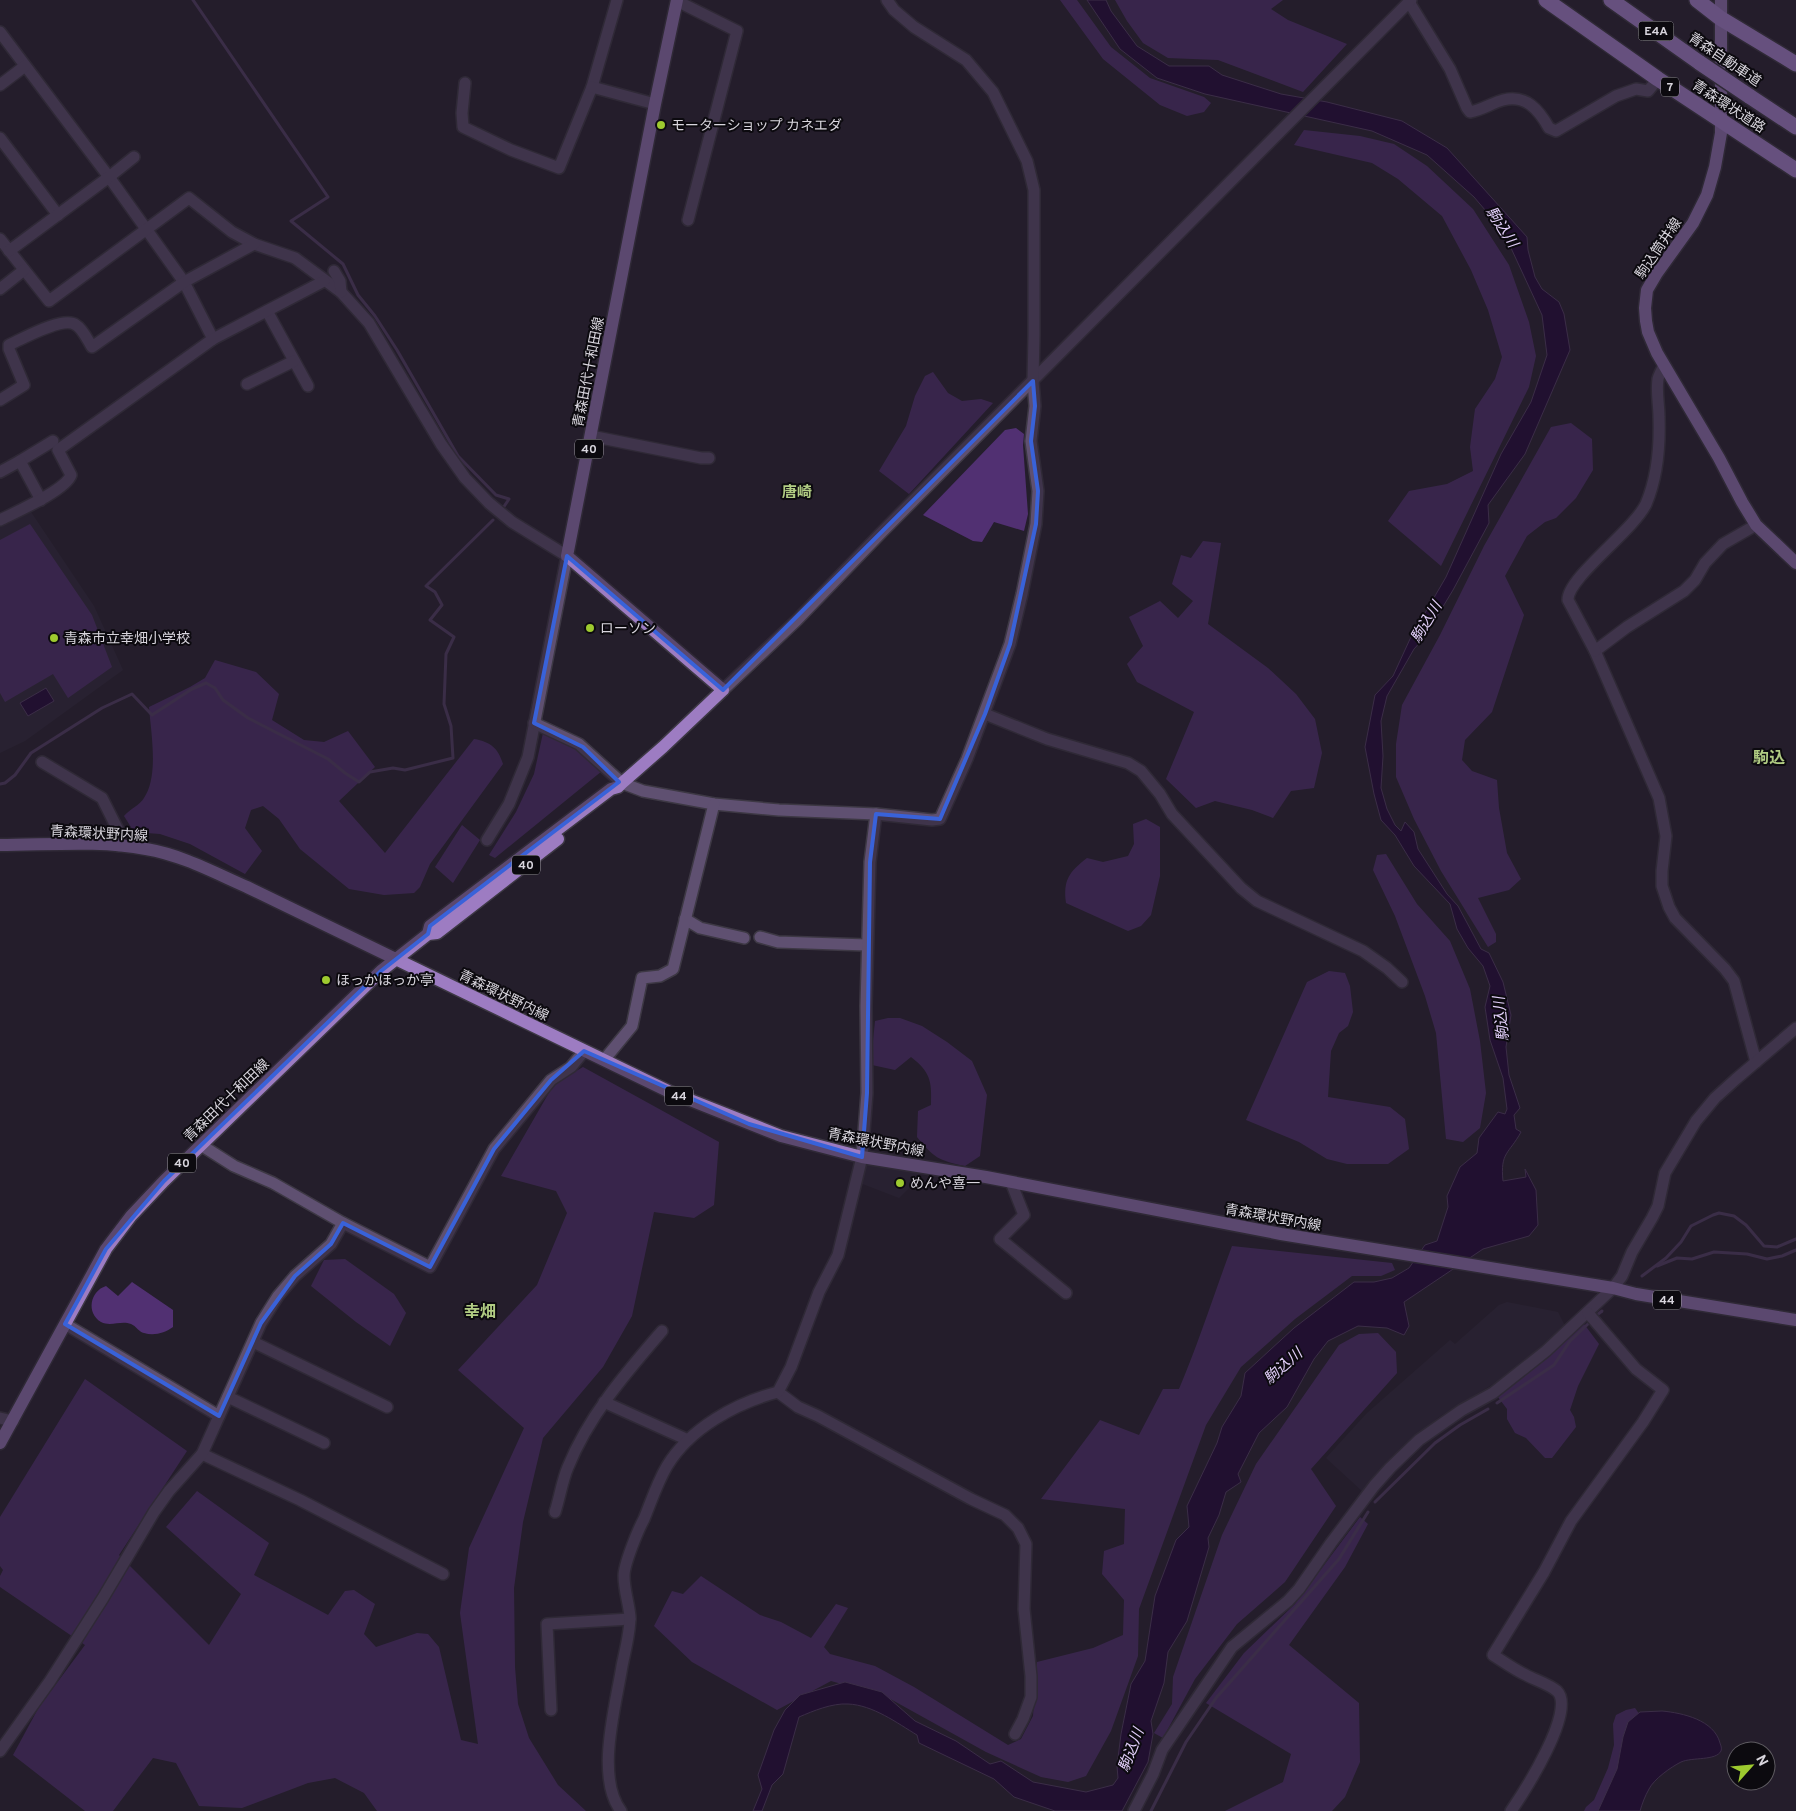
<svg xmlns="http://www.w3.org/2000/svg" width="1796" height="1811" viewBox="0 0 1796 1811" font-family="Overpass,'Noto Sans JP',sans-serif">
	<rect width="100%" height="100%" fill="#241e2b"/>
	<g fill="#2e2738">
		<polygon points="31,512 94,606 123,670 25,741 0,753 0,527"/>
		<polygon points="864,1164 918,1172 918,1179 899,1198 860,1183"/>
		<polygon points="1507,1302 1558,1312 1565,1326 1503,1378 1439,1417 1400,1449 1362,1491 1326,1458 1367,1413 1450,1340 1455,1344 1499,1305"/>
	</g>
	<g fill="#513072">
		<polygon points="1060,0 1077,0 1111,47 1150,78 1204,97 1211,103 1204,112 1187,116 1160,105 1103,59"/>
		<polygon points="1115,0 1283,0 1271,9 1288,20 1347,44 1303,92 1218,60 1168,58 1143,43 1127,21"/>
		<polygon points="1304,130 1360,136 1394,144 1427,166 1473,209 1509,265 1529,322 1536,356 1529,387 1441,566 1388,521 1409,491 1447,484 1473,471 1470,447 1475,409 1495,379 1502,357 1488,310 1471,270 1442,216 1398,179 1372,163 1294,145"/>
		<polygon points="933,372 948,393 962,401 981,399 993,403 909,494 879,471 906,426 915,396 925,376"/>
		<polygon points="1571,423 1592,439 1593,470 1576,498 1556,518 1545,522 1527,536 1505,576 1524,615 1492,712 1465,740 1462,760 1472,771 1497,780 1499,808 1507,853 1521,879 1509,890 1478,898 1496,934 1496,942 1488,947 1441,871 1414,819 1396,777 1396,744 1402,705 1440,635 1484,546 1551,427"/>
		<polygon points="1016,428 1024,434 1023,445 1028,514 1024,531 994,522 982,542 973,541 923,515 1005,430"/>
		<polygon points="30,524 92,615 112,667 68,698 53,674 5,702 0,693 0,540"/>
		<polygon points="1203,541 1221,543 1208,624 1268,668 1296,694 1315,719 1322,753 1314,788 1291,791 1273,818 1252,810 1215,801 1196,808 1166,779 1194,712 1137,682 1127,664 1143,646 1129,617 1160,601 1178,618 1193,601 1172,584 1181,555 1191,558"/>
		<path d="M215,660L256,672L279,694L272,720L304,740L324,742L348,731L375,767L339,801L385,853L474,739C491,742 498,748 503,764L430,864L420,887L414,893L384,895L349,889L300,849L279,819L263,806L251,810L245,828L262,851L245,874L190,844L160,834L134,832L124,816C130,809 140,805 144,798C159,776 151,733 149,707L190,687L205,678Z"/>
		<polygon points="543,733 578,749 602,771 495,858 489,855 516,812 534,774"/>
		<path d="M1146,819L1160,827V876L1151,915L1141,926L1128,931L1066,903C1063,880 1069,872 1087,858L1103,862L1128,856L1134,844L1133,824Z"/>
		<polygon points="462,825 480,840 453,883 435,867"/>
		<polygon points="1386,854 1417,904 1450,941 1470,989 1480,1041 1486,1093 1480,1128 1463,1142 1446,1139 1436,1033 1425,996 1395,916 1373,870 1377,855"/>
		<polygon points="1329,971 1345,973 1350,986 1353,1012 1348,1026 1339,1033 1331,1051 1328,1097 1390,1107 1405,1119 1409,1149 1388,1164 1347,1164 1327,1159 1299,1142 1246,1120 1307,982"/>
		<path d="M888,1018H900L922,1026L947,1042L972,1061L987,1095L980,1156L965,1166C938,1160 934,1158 917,1137L918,1111L931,1105C932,1080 930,1072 911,1057L895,1070L872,1065L873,1041L875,1021Z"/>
		<polygon points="583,1067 719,1142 714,1205 694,1218 654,1212 632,1316 603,1367 543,1438 523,1522 514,1588 515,1667 518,1704 529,1738 558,1785 586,1811 377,1811 364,1793 335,1778 308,1783 242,1808 199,1806 176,1763 153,1758 113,1811 85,1811 13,1755 39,1707 85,1645 0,1587 0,1576 3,1570 0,1566 0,1517 85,1379 187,1451 119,1555 209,1645 241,1594 166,1527 197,1491 269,1543 254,1575 328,1615 345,1591 354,1590 375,1604 364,1634 376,1647 417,1633 428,1634 439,1647 461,1740 478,1744 460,1613 469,1548 524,1428 458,1370 537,1285 567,1213 556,1191 501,1176 554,1084"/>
		<path d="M1232,1246L1392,1263L1395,1270L1381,1276H1352L1295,1319L1241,1367L1206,1425L1139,1609L1138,1656L1111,1731L1086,1776L1068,1782L1041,1777L986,1752L885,1696L831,1681L777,1710L692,1662L654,1626L672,1591L683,1594L701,1576L760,1615L781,1622L811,1638L836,1604L848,1608L824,1647L830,1654L875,1666L914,1687L1008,1745L1021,1739L1033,1716L1037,1662L1093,1648L1123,1635L1124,1600L1102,1574L1104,1551L1124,1544L1125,1509L1041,1499L1100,1420L1139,1435L1163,1389H1179C1199,1342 1214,1294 1232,1246Z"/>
		<polygon points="345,1259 394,1294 406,1313 390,1346 356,1322 311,1286 324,1260"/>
		<path d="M132,1282L173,1310V1327C165,1333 154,1336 144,1333C139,1332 136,1326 131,1324C121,1320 111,1327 101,1322C86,1313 90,1291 106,1286L118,1296Z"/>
		<polygon points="1584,1324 1599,1344 1578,1386 1570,1410 1574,1417 1576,1427 1552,1458 1545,1458 1526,1438 1515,1433 1507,1419 1507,1409 1498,1397"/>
		<polygon points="1378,1333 1396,1352 1397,1373 1311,1469 1336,1506 1285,1582 1237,1624 1195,1679 1163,1738 1154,1733 1172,1704 1173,1677 1222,1535 1256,1464 1339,1345 1359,1334"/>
		<polygon points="1360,1517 1368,1524 1345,1567 1289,1645 1359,1703 1360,1762 1345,1797 1332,1811 1225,1811 1283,1782 1291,1754 1206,1703 1244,1653 1295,1604"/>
		<polygon points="1635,1708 1647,1725 1612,1811 1584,1811 1586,1807 1594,1800 1608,1768 1614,1745 1613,1724 1616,1715 1626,1710"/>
	</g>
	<g fill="#1e0036" stroke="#564068">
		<path d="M1087,0H1106L1111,11L1137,46L1169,66H1209L1222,75L1281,94L1327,102L1402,121L1447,148L1527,237L1528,250L1535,277L1542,289L1559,302L1564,314L1570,350L1525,454L1488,505L1489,523L1453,590L1424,638L1414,649L1387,696L1381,721L1383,756L1381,788L1387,809L1395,825L1401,831L1405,822L1414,832L1418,849L1447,894L1458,906L1481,949L1489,953L1503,982L1511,1015L1506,1047L1509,1075L1520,1108L1514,1115L1516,1129L1521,1132C1509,1154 1500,1152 1503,1181L1526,1177L1525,1169L1536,1190L1538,1225L1529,1236L1483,1249L1404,1302L1409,1326L1404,1335L1387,1328L1358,1326L1328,1341L1314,1359L1287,1407L1259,1433L1238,1474L1241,1482L1226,1492L1219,1515L1208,1538L1209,1547L1187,1621L1168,1652L1164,1683L1151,1721L1153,1734L1148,1762L1122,1811H1055L1014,1797L994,1779L919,1743L917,1735C897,1723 873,1705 848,1704C832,1703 813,1711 799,1717L783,1774L772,1785L762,1811H753L762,1789L758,1775L774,1730L785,1710L800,1695L845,1682L882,1692L915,1721L956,1741L990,1764L1001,1761L1033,1782L1086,1792L1113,1785L1118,1778L1117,1766L1121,1734L1131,1684L1145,1661L1155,1596L1176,1540L1189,1527L1187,1506L1217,1443L1222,1427L1241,1396L1245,1373L1294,1328L1354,1282H1374L1392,1278L1409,1268L1425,1245L1437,1241L1448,1207L1447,1196L1460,1167L1477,1153L1479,1138L1498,1112L1505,1114L1507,1109L1503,1078L1490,1040L1485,1007L1490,986L1483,966L1468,948L1457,929L1450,904L1414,866L1395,835L1381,820L1374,794L1365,747L1375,695L1393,676L1410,639L1446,577L1501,454L1531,402L1547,355L1542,315L1511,248L1497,224L1474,197L1427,155L1372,131L1205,94L1157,78L1120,49Z"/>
		<polygon points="46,688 54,701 28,716 20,703"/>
		<path d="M1662,1711C1683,1713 1714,1720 1720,1743C1721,1746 1722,1748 1721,1751C1716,1761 1692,1757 1681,1762C1671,1767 1654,1779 1649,1789C1645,1796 1642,1804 1640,1811H1598L1617,1769L1623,1737L1628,1722L1640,1712Z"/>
	</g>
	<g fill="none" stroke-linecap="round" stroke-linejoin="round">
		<g stroke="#564068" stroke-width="3">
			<polyline points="193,0 328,197 291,221 343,264 358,295 375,316 397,350 458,456 496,495 509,499 503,508"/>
			<polyline points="0,784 5,783 15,775 31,753 102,708 132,694 152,715 192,689 206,683 215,688 223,700 248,718 328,759 345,773 359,782 370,772 393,768 405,770 453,758 451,726 444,704 446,654 454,637 430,620 442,605 435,592 426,586 493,520"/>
			<polyline points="1657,1266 1677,1258 1692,1259 1714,1252 1747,1254 1767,1259 1782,1256 1796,1250"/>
			<polyline points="1642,1276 1666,1258 1681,1242 1691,1226 1713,1215 1719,1213 1734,1216 1746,1225 1764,1246 1777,1247 1796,1239"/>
			<polyline points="1597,1315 1602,1311"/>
			<polyline points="1497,1403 1554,1365 1570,1341 1589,1323"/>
			<polyline points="1375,1502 1435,1443 1460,1425 1488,1409"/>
			<polyline points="1151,1811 1186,1742 1216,1698 1339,1559 1368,1512"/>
		</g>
		<g stroke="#3d3844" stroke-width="14">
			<g id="minor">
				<polyline points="677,1 737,31 688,220"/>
				<path d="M1409,2L1450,69L1467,108L1470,112C1482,110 1492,103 1503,100C1526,94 1539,110 1549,128L1556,131L1616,96L1636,89L1648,91L1658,79"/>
				<polyline points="0,32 109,177 184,282 213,339"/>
				<polyline points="465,83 462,113 463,127 511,150 559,168 592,87 617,0"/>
				<polyline points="0,85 25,66"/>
				<polyline points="592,87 655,104"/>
				<polyline points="0,138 58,215"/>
				<polyline points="0,239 49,301 189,198 232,232 254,244 295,258 341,292 369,323 441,444 465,478 489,503 512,522 567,556 528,757 509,804 487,840"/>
				<polyline points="9,251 109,177 134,157"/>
				<polyline points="334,271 340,281 341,292"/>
				<polyline points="0,289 24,270"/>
				<polyline points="267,311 308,386"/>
				<polyline points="247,384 294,361"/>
				<path d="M0,400L24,385L9,349V345L13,343C26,337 64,316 76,325C83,329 88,341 92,347L184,282L254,244"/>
				<polyline points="591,436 701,458 709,458"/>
				<polyline points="20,461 53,441"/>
				<polyline points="0,472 20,461 41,500"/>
				<path d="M0,520C16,512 66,490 71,475L58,450L213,339L324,281"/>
				<polyline points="1756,525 1723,544 1705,563 1695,580 1684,591 1627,627 1595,651 1659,798 1666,836 1662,871 1662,886 1669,907 1675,918 1725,969 1734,981 1756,1062"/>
				<path d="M1595,651L1568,600C1567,578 1633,531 1646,504C1657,478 1660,445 1659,417C1659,405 1656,391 1658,379C1659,375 1662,370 1664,365"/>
				<polyline points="723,690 797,620 881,533 1411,0"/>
				<polyline points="985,714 1047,739 1128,763 1141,771 1160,794 1172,814 1241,888 1257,901 1363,951 1387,968 1402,982"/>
				<polyline points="534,723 579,744 622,783 643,791 714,804 779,810 876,814 932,820 940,819 967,759 1010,644 1022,594 1036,524 1038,491 1031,441 1035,406 1033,381 1034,335 1034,190 1027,161 993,92 966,60 914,27 894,10 887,0"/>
				<polyline points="42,762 102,798 120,834 119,846"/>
				<polyline points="685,919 700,928 744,938"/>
				<polyline points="760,937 778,942 867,945"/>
				<polyline points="604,1060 632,1026 642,978 660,976 673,969 714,804"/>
				<polyline points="201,1145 234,1166 273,1183 343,1223 430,1267 494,1149 551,1080 571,1067 584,1051"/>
				<polyline points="1011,1182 1024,1215 1000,1239 1066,1293"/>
				<polyline points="65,1324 219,1416"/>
				<polyline points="253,1342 387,1407"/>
				<polyline points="778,1392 798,1407 818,1416 971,1499 1005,1515 1018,1528 1026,1544 1024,1609 1031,1676 1031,1697 1023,1719 1015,1734"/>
				<polyline points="228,1397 324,1443"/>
				<polyline points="604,1402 688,1440"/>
				<polyline points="0,1418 13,1421"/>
				<polyline points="202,1454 300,1500 443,1574"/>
				<path d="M555,1512C560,1497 562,1481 568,1467C589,1415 626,1373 662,1331"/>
				<polyline points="551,1710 547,1624 630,1619"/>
				<polyline points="0,1751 50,1681 103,1598 154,1512 169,1491 202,1454 261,1323 278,1296 295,1276 331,1244 343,1223"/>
				<path d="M621,1811C595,1777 616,1705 622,1666C625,1651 630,1633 630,1617C629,1604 624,1590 624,1576C624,1564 638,1530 644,1519C651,1502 657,1483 667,1466C690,1428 736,1403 778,1392L791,1367L819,1292L838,1255L862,1157L867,1093L866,1006L870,862L876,814"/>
				<polyline points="1134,1811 1153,1774 1162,1750 1232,1647 1288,1601 1299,1589 1331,1543 1374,1486 1390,1468 1419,1440 1462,1410 1493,1393 1546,1351 1613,1288 1622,1276 1632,1252 1652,1218 1658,1206 1665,1173 1696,1121 1715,1098 1736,1079 1796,1028"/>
				<path d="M1511,1811C1524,1792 1577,1710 1557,1691C1549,1684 1535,1680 1526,1675C1515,1670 1504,1662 1493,1655L1544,1572L1571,1521L1643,1422L1663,1390L1636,1369L1588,1313"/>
			</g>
		</g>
		<g stroke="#3d3844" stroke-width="15">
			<g id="major">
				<polyline points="1721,0 1721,133 1715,167 1707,195 1693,223 1657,273 1647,290 1645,308 1646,321 1648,332 1657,353 1719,458 1742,502 1756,525 1796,563"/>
				<path d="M0,845C48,845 99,840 146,849C182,855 215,873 247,887L670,1092L781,1136L862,1157L986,1177L1281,1234L1613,1288L1636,1294L1796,1320"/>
				<polyline points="428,934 430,926 611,789 618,787 622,783 663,747 723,690 567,556 655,104 677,0"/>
				<polyline points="0,1443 106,1249 131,1216 164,1181 381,971 428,934 437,933 558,839"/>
			</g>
		</g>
		<g stroke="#3d3844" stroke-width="18">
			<g id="highway">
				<polyline points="1546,0 1658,79 1796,170"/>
				<polyline points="1611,0 1700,63"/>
				<polyline points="1697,0 1720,18 1796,64"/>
				<polyline points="1749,96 1796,127"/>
			</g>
		</g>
		<use href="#minor" stroke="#5f5071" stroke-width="11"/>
		<use href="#major" stroke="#9d7cc2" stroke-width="12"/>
		<use href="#highway" stroke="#b58ee2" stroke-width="15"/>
		<g stroke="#3d3844" stroke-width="18" stroke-linecap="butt">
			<polyline id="highway-bridge" points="1700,63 1749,96"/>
		</g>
		<use href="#highway-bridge" stroke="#b58ee2" stroke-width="15"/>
	</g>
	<path d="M0 0H1796V1811H0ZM1033,381L1035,406L1031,441L1038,491L1036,524L1010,644L985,714L940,819L876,814L870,862L867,1093L862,1157L749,1124L584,1051L551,1080L494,1149L430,1267L343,1223L331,1244L295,1276L261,1323L219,1416L65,1324L106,1249L164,1181L381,971L428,934L430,926L619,782L583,747L534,723L567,556L723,690Z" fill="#241e2b" fill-opacity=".55" fill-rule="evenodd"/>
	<path fill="none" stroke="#3962d9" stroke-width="4" stroke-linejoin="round" d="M1033,381L1035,406L1031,441L1038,491L1036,524L1010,644L985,714L940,819L876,814L870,862L867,1093L862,1157L749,1124L584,1051L551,1080L494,1149L430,1267L343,1223L331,1244L295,1276L261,1323L219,1416L65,1324L106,1249L164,1181L381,971L428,934L430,926L619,782L583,747L534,723L567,556L723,690Z"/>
	<g fill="#9eca2f" stroke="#0c0a0f" stroke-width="2">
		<circle cx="661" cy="125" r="5"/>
		<circle cx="590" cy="628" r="5"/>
		<circle cx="54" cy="638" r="5"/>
		<circle cx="326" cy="980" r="5"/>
		<circle cx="900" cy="1183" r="5"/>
	</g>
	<g text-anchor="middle" stroke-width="4" stroke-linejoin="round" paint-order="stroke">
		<g fill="#0c0a0f" stroke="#9b989f" stroke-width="1">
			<rect x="1638.5" y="21.5" width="35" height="19" rx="4"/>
			<rect x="1661" y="77.5" width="18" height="19" rx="4"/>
			<rect x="575" y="439.5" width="28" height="19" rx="4"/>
			<rect x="512" y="855.5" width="28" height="19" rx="4"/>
			<rect x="665" y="1086.5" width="28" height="19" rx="4"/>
			<rect x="168" y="1153.5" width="28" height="19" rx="4"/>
			<rect x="1653" y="1290.5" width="28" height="19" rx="4"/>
		</g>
		<g font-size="12" font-weight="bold" fill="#d8d5dd">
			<text x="1656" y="35">E4A</text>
			<text x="1670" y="91">7</text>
			<text x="589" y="453">40</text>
			<text x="526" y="869">40</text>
			<text x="679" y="1100">44</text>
			<text x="182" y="1167">40</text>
			<text x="1667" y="1304">44</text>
		</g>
		<g font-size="14" fill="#d8d5dd" stroke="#0c0a0f">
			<text transform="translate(1725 59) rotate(34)" y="5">青森自動車道</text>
			<text transform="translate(1729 106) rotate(33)" y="5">青森環状道路</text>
			<text transform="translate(1658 248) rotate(-56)" y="5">駒込筒井線</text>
			<text transform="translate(588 372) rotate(-79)" y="5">青森田代十和田線</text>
			<text transform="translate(99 833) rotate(3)" y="5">青森環状野内線</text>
			<text transform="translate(504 995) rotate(26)" y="5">青森環状野内線</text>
			<text transform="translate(226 1100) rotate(-44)" y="5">青森田代十和田線</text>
			<text transform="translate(876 1142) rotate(11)" y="5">青森環状野内線</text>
			<text transform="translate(1273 1217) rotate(10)" y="5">青森環状野内線</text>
		</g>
		<g font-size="14" fill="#d8d5dd" stroke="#0c0a0f" text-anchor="start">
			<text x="671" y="130">モーターショップ カネエダ</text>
			<text x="600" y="633">ローソン</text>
			<text x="64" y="643">青森市立幸畑小学校</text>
			<text x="336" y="985">ほっかほっか亭</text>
			<text x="910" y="1188">めんや喜一</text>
		</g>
		<g font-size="15" font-style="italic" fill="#e3d0fb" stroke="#0c0a0f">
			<text transform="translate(1502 227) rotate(57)" y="5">駒込川</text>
			<text transform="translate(1426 622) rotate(-59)" y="5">駒込川</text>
			<text transform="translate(1501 1019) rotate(-96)" y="5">駒込川</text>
			<text transform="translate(1283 1366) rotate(-42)" y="5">駒込川</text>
			<text transform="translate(1131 1750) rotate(-69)" y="5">駒込川</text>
		</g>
		<g font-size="15" font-weight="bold" fill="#b1cc83" stroke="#0c0a0f">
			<text x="797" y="497">唐崎</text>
		</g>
		<g font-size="16" font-weight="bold" fill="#b1cc83" stroke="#0c0a0f">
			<text x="1769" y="763">駒込</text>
			<text x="480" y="1317">幸畑</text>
		</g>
	</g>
	<g transform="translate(1751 1766) rotate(63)"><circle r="24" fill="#0c0a0f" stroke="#5e5b61"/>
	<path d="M0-4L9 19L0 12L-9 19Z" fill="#9eca2f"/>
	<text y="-8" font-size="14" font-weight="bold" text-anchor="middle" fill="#d8d5dd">N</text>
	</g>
</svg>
